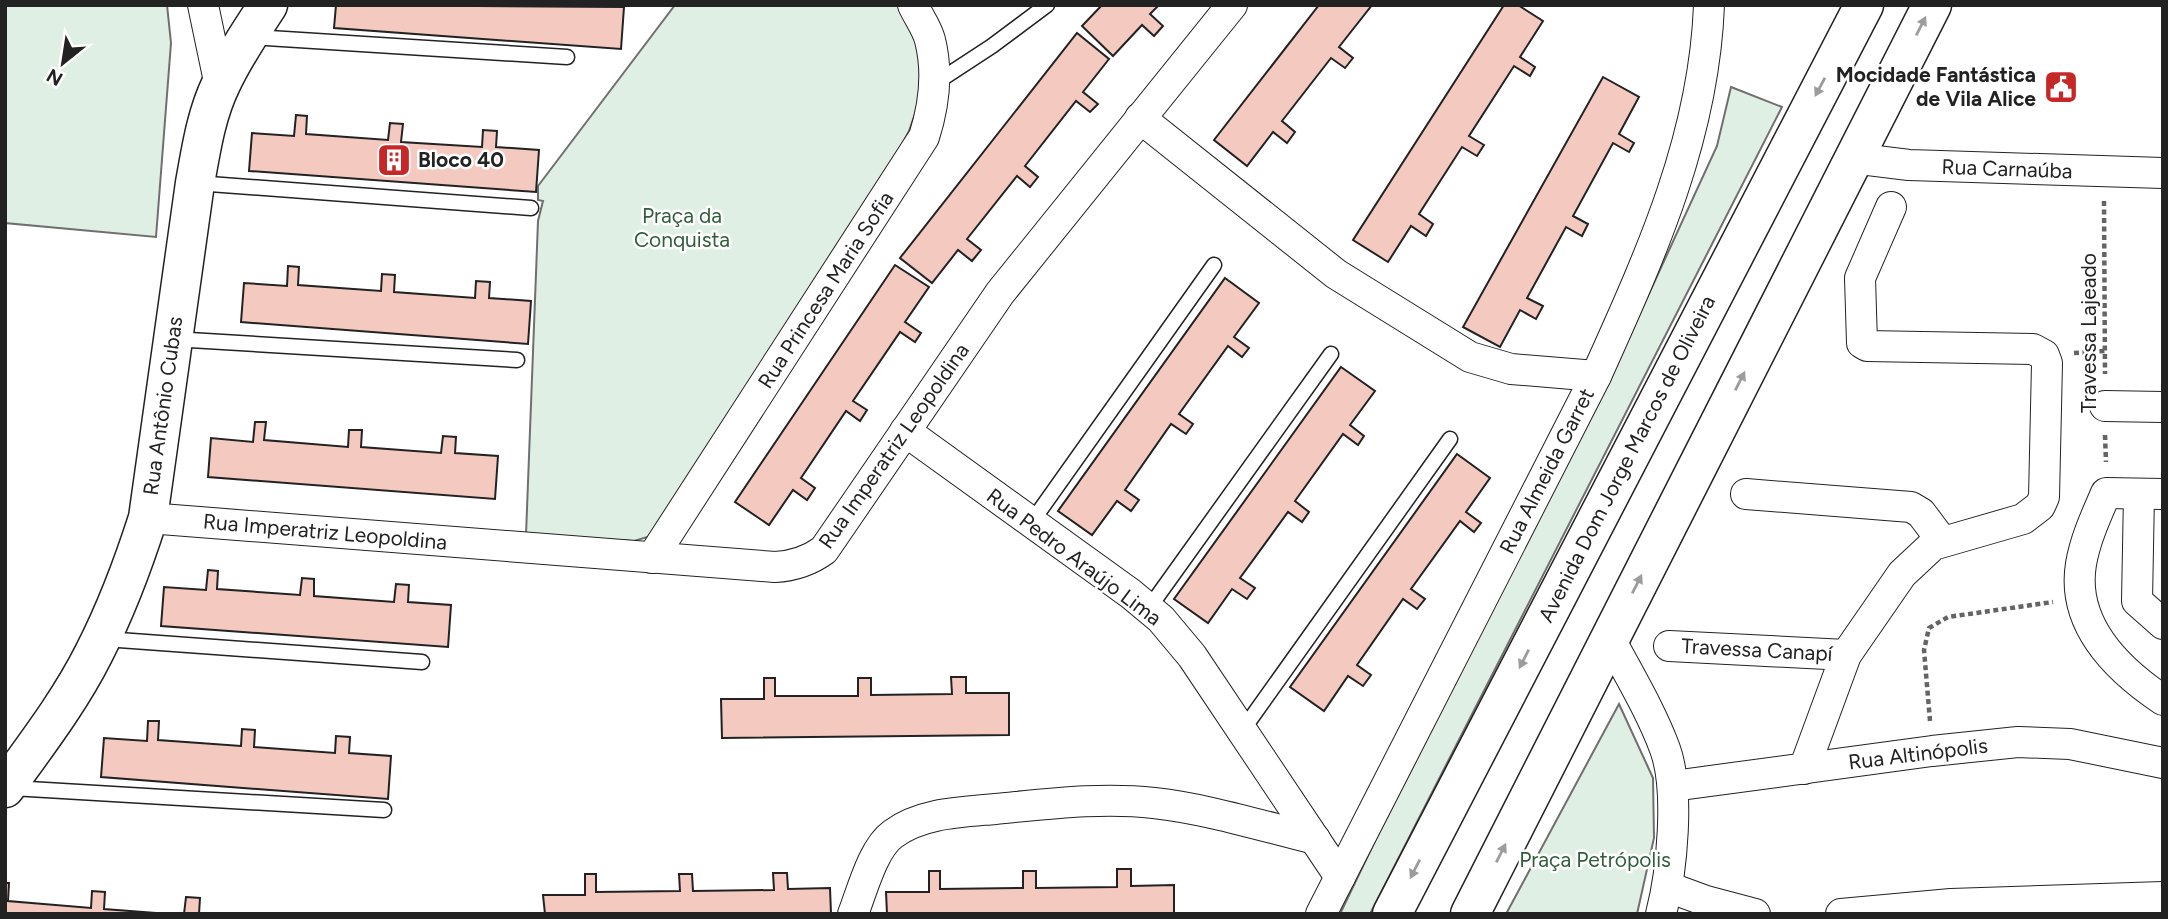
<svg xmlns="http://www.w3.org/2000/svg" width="2168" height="919" viewBox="0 0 2168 919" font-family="Figtree,sans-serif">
	<rect width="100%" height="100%" fill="#fff"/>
	<g fill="#e0efe3" stroke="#6f6f6f" stroke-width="2">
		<polygon points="5,5 167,5 171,43 156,237 5,223"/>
		<polygon points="675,5 900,5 919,43 920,78 918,105 909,131 895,158 651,536 634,541 526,535 538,221 543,201 538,200 538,186"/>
		<polygon points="1731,87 1782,107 1370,914 1340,914 1377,837 1612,374 1717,146"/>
		<polygon points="1619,704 1653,778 1654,838 1637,914 1506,914"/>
	</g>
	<g fill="#f3c9c0" stroke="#222" stroke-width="2">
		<polygon points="336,5 624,7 621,49 334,28"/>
		<polygon points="1102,5 1159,5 1150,14 1163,26 1154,36 1142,25 1113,56 1082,26"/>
		<polygon points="1319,5 1372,5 1339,47 1353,58 1345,68 1331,58 1282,121 1295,132 1287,143 1273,132 1247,166 1214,140"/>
		<polygon points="1504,5 1518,5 1543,21 1520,57 1535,67 1530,76 1514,66 1469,136 1484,145 1477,156 1462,147 1419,214 1433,224 1426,236 1411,226 1388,262 1353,240"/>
		<polygon points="1077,33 1109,59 1083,92 1098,104 1090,112 1076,101 1025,166 1038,177 1030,187 1017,176 967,239 981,250 972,261 958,250 932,283 900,258"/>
		<polygon points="1603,77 1639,97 1619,134 1634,143 1629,152 1613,143 1573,216 1588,224 1582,236 1566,227 1527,298 1543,306 1536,319 1520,310 1500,347 1463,327"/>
		<polygon points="296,115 307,116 306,134 388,140 390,123 403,124 401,142 482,147 483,130 497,131 496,147 539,150 536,192 249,171 252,133 294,136"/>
		<polygon points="895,265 929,287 905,322 921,333 915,342 900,332 853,401 867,410 860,421 846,411 801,478 815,488 807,500 793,490 769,525 735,502"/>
		<polygon points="288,266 299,267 298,285 381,291 382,274 395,275 394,292 475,298 476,281 490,282 489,298 531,301 528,344 241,322 244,283 287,286"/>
		<polygon points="1225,278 1259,303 1234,337 1249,348 1242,357 1228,346 1179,414 1193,424 1186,434 1171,424 1125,490 1139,500 1131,511 1117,501 1092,535 1058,511"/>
		<polygon points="1341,367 1375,391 1350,425 1364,436 1358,445 1343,434 1295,501 1309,512 1302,522 1288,512 1240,578 1255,588 1247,599 1232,589 1208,623 1174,599"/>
		<polygon points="255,422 266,422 264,440 348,447 349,430 362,430 361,447 441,453 443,436 456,437 455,453 498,456 495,499 208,477 211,438 253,442"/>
		<polygon points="1457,454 1490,478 1466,512 1481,523 1474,532 1460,521 1411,589 1425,599 1417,609 1403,599 1357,665 1371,675 1363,686 1348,676 1324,711 1290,687"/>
		<polygon points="208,570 218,571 217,589 300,595 302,578 314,579 314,596 394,602 396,584 409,585 408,602 451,605 448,647 161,626 164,587 206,590"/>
		<polygon points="951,677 966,677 966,693 1009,693 1009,735 722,738 721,699 764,699 764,678 775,678 775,696 858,696 858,678 871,678 871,695 952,694"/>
		<polygon points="148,721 159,721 158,740 241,746 242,729 255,730 254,747 335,753 336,736 350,737 349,753 391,756 388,799 101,777 104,738 147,741"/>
		<polygon points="1117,869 1131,869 1131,886 1174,885 1174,914 887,914 886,892 929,892 929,871 940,871 940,889 1023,888 1023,871 1036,871 1036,888 1117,887"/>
		<polygon points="773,873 787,873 788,889 830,888 831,914 545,914 543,895 585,895 585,874 596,874 596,892 680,891 679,874 692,874 693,891 774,890"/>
		<polygon points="5,883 9,883 8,901 91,908 92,891 105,892 104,909 169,914 5,914"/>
		<polygon points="186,897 200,898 199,914 184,914"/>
	</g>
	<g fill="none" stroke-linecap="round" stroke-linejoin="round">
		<g stroke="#222" stroke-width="17">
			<g id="lane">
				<polyline points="252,37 567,57"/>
				<polyline points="934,84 992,46 1047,5"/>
				<polyline points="196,183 531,208"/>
				<polyline points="173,339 517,360"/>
				<polyline points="1031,523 1214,265"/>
				<polyline points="1149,608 1331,354"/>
				<polyline points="105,639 422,662"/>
				<polyline points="1242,731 1450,439"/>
				<polyline points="12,788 384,810"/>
			</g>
		</g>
		<g stroke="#222" stroke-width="32">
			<g id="street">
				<polyline points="203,5 220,86"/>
				<polyline points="1140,118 1336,274 1470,357 1511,369 1596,376"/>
				<polyline points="1852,158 1909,165 2163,173"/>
				<polyline points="2105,406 2163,407"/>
				<polyline points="905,431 1131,594 1161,619 1192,656 1340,877"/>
				<polyline points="1746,494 1911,507 1921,513 1942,541"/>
				<polyline points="2139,494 2137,601 2163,624"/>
				<path d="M2163,494L2106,493C2096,516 2085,540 2081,564C2071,625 2118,670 2163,700"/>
				<path d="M148,518L775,567C794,566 809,561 824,550L1000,293L1232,5"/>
				<path d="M652,558L924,137C934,106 938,72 930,40C927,28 918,16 913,5"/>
				<path d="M1610,639C1629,675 1651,711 1665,749C1680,790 1672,872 1661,914"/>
				<polyline points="1669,646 1846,655"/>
				<polyline points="1804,769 1846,655 1902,574 1933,545 2023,519 2040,506 2044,497 2047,363 2044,355 2033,349 1867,346 1862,343 1860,278 1891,207"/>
				<polyline points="1673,786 1932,751 2018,742 2070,744 2163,763"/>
				<polyline points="1668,887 1706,901 1755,914"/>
				<path d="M853,914C862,891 873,848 893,834C921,813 961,812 995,809C1048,804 1101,797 1154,803C1208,809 1262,826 1315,839"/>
				<path d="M1321,914L1596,376C1650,256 1704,139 1709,5"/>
				<polyline points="1841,914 1951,904 2163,897"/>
			</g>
		</g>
		<g stroke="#222" stroke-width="41">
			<g id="secondary">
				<path d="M5,788C36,745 70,701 94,653C116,610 133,565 148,518L195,183C201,150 206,115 221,84C234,56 251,31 268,5"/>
				<polyline points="1392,914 1864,5"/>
				<polyline points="1470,914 1932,5"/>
			</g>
		</g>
		<g stroke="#646464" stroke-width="4.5" stroke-dasharray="5 3.5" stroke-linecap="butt">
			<polyline points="2104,201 2105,374"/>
			<polyline points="2074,353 2105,351"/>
			<polyline points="2105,435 2106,462"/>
			<polyline points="1930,721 1924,650 1929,628 1948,617 2053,602"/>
		</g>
		<use href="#lane" stroke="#fff" stroke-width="14"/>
		<use href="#street" stroke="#fff" stroke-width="30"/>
		<use href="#secondary" stroke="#fff" stroke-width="38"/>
	</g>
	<defs><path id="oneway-solid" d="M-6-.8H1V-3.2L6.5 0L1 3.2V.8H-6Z" transform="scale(1.75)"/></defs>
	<g fill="#9c9c9c">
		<use href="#oneway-solid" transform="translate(1921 26) rotate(-63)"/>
		<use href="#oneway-solid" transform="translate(1820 87) rotate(118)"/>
		<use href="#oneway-solid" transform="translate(1740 381) rotate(-63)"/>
		<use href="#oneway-solid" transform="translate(1637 584) rotate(-63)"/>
		<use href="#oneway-solid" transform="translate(1524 659) rotate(117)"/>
		<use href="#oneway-solid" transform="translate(1501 853) rotate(-63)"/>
		<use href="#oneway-solid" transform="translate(1415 869) rotate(117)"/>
	</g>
	<defs>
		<g id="civic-square" transform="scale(1.75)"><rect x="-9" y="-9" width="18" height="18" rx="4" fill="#c62828" stroke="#fff"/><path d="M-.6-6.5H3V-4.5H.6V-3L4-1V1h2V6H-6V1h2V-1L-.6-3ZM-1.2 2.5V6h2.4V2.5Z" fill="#fff"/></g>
		<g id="building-square" transform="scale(1.75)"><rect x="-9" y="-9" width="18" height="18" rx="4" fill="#c62828" stroke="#fff"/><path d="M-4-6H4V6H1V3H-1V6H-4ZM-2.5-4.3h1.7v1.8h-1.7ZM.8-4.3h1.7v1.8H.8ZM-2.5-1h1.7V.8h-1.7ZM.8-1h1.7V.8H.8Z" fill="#fff"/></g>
	</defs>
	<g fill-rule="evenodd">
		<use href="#civic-square" x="2061" y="87"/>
		<use href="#building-square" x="394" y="160"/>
	</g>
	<g text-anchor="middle" stroke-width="5" stroke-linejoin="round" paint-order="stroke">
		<g font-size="21" font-weight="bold" fill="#222" stroke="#fff" text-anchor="end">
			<text x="2036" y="82">Mocidade Fantástica<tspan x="2036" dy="24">de Vila Alice</tspan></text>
			<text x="418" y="167" text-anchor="start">Bloco 40</text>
		</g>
		<g font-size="21" fill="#222" stroke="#fff">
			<text transform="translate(2007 169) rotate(2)" y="7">Rua Carnaúba</text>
			<text transform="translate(826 290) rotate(-57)" y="7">Rua Princesa Maria Sofia</text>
			<text transform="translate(2089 333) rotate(-90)" y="7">Travessa Lajeado</text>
			<text transform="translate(163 406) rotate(-82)" y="7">Rua Antônio Cubas</text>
			<text transform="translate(894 446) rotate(-55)" y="7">Rua Imperatriz Leopoldina</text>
			<text transform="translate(1627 459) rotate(-63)" y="7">Avenida Dom Jorge Marcos de Oliveira</text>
			<text transform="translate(1547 471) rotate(-63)" y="7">Rua Almeida Garret</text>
			<text transform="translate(325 532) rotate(5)" y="7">Rua Imperatriz Leopoldina</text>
			<text transform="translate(1074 557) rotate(37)" y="7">Rua Pedro Araújo Lima</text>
			<text transform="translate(1757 650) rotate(3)" y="7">Travessa Canapí</text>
			<text transform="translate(1918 754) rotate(-7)" y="7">Rua Altinópolis</text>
		</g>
		<g font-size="21" fill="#2f5e38" stroke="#fff">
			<text x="682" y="223">Praça da<tspan x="682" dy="24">Conquista</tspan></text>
			<text x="1595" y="867">Praça Petrópolis</text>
		</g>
	</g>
	<rect width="2168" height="919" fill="none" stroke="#222222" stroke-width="14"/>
	<g transform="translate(63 63) rotate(210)" stroke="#ffffff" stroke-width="5" paint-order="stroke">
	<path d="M0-5L12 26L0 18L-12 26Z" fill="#222222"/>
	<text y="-10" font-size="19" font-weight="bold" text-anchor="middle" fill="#222222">N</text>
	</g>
</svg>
